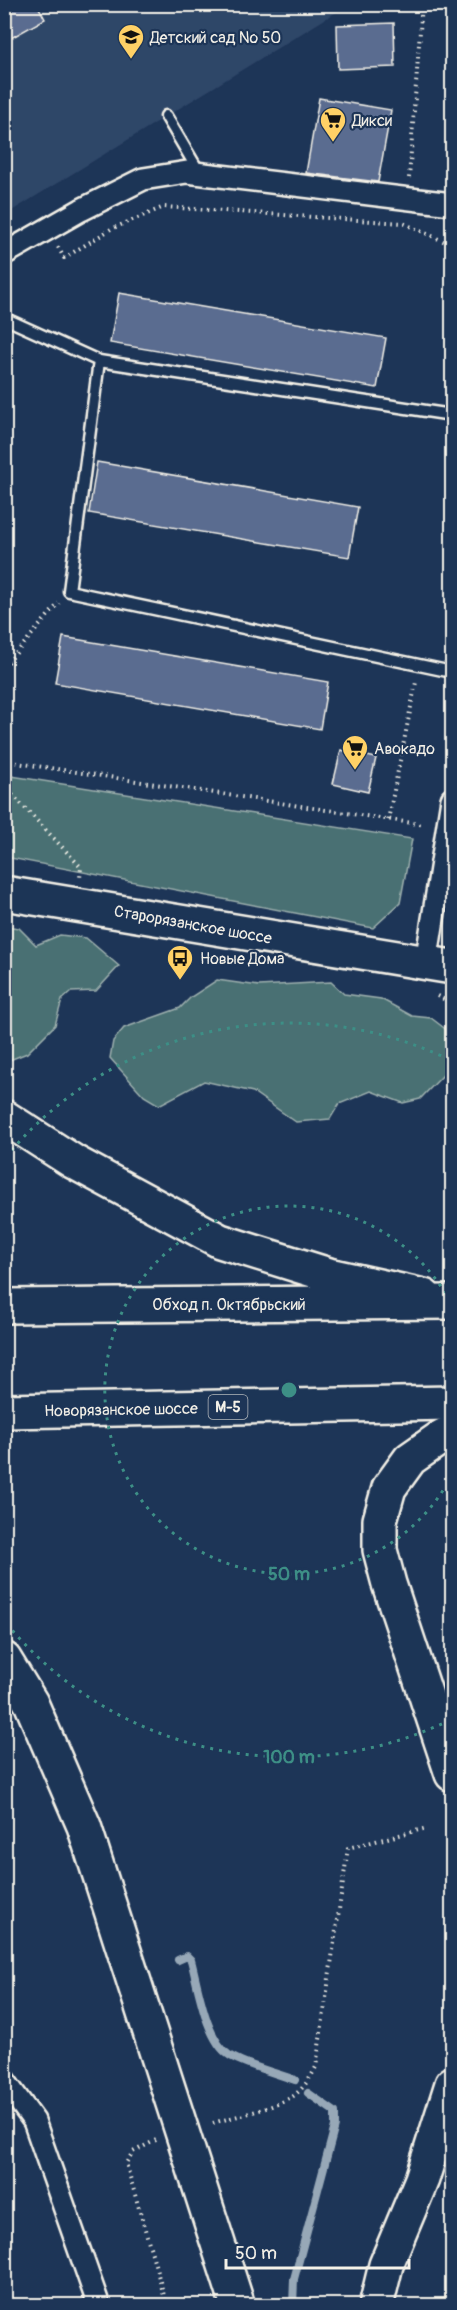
<svg xmlns="http://www.w3.org/2000/svg" width="457" height="2310" viewBox="0 0 457 2310" font-family="Pangolin,sans-serif">
	<rect width="100%" height="100%" fill="#1d3557"/>
	<filter id="ink" filterUnits="userSpaceOnUse"><feTurbulence type="fractalNoise" baseFrequency=".0167" numOctaves="2"/><feDisplacementMap in="SourceGraphic" scale="12" xChannelSelector="R" yChannelSelector="G"/><feConvolveMatrix kernelMatrix="1 2 1 2 8 2 1 2 1" color-interpolation-filters="sRGB"/></filter>
	<g filter="url(#ink)">
		<polygon fill="#2f4668" points="5,5 348,5 5,215"/>
		<g fill="#497073" stroke="#9eb0ae" stroke-width="1.5">
			<polygon points="5,775 412,839 400,903 373,928 5,857"/>
			<polygon points="5,926 19,928 36,945 60,935 86,938 119,966 96,991 71,992 62,1000 55,1025 27,1053 5,1062"/>
			<polygon points="217,980 259,986 331,982 344,994 381,999 412,1016 431,1018 452,1034 452,1055 445,1073 420,1099 403,1103 371,1091 339,1104 330,1119 296,1122 253,1092 204,1081 159,1105 144,1096 110,1058 113,1041 124,1028 180,1008 191,997"/>
		</g>
		<g fill="none" stroke-linecap="round" stroke-linejoin="round">
			<g stroke="#97a8b7" stroke-width="8">
				<path d="M178,1960L187,1956L191,1960C198,1986 206,2040 229,2055C242,2064 279,2074 295,2080"/>
				<polyline points="293,2306 294,2279 335,2126 335,2112 308,2093"/>
			</g>
		</g>
		<g fill="#5a6c90" stroke="#f4f1e8" stroke-width="1.5">
			<polygon points="4,4 37,4 45,19 4,42"/>
			<polygon points="394,23 395,67 338,69 337,25"/>
			<polygon points="319,98 391,110 378,182 306,173"/>
			<polygon points="119,293 386,338 377,388 110,343"/>
			<polygon points="97,462 358,507 349,557 89,513"/>
			<polygon points="63,637 328,682 320,729 55,683"/>
			<polygon points="341,750 376,758 368,792 333,784"/>
		</g>
		<g fill="none" stroke-linecap="round" stroke-linejoin="round">
			<g stroke="#f4f1e8" stroke-width="15">
				<g id="lane">
					<polyline points="166,116 199,172"/>
					<polyline points="4,318 99,361 69,591 452,672"/>
					<polyline points="99,361 452,415"/>
				</g>
			</g>
			<g stroke="#f4f1e8" stroke-width="26">
				<g id="street">
					<polyline points="452,4 452,5"/>
					<polyline points="4,254 81,210 143,179 187,172 452,204"/>
					<polyline points="426,963 452,799"/>
					<polyline points="4,2080 34,2121 99,2306"/>
				</g>
			</g>
			<g stroke="#f4f1e8" stroke-width="38">
				<g id="primary">
					<polyline points="4,893 452,967"/>
					<polyline points="4,1117 74,1162 220,1241 329,1275 424,1296"/>
					<polyline points="452,1432 443,1436 410,1459 389,1488 380,1520 380,1550 389,1584 452,1774"/>
					<polyline points="4,1659 31,1703 84,1826 238,2306"/>
					<polyline points="376,2306 386,2265 422,2179 452,2084"/>
				</g>
			</g>
			<g stroke="#f4f1e8" stroke-width="38">
				<g id="highway">
					<polyline points="4,1306 452,1302"/>
					<polyline points="4,1411 452,1403"/>
				</g>
			</g>
			<g stroke="#f4f1e8" stroke-width="4" stroke-dasharray="1.5 4.5" stroke-linecap="butt">
				<polyline points="409,178 422,4"/>
				<polyline points="58,247 64,258 111,229 164,207 403,223 452,245"/>
				<polyline points="4,667 59,603"/>
				<polyline points="4,761 425,825"/>
				<polyline points="4,786 81,867 80,879"/>
				<polyline points="388,820 416,682"/>
				<polyline points="437,996 452,1003"/>
				<path d="M213,2123C235,2116 282,2107 297,2093C305,2086 311,2077 316,2067L348,1848L427,1828"/>
				<polyline points="156,2140 133,2152 126,2163 167,2306"/>
			</g>
			<use href="#lane" stroke="#1d3557" stroke-width="10"/>
			<use href="#street" stroke="#1d3557" stroke-width="21"/>
			<use href="#primary" stroke="#1d3557" stroke-width="33"/>
			<use href="#highway" stroke="#1d3557" stroke-width="33"/>
		</g>
	</g>
	<g fill="none" stroke="#3d8f86" stroke-width="3" stroke-dasharray="3 6">
		<path d="M452 1475A184 184 0 1 1 452 1305"/>
		<path d="M450 1720A367 367 0 0 1 6 1623M6 1157A367 367 0 0 1 450 1060"/>
	</g>
	<defs>
		<g id="school-pin" transform="scale(1.35)"><path d="M0 17L-7.5 6A9.5 9.5 0 1 1 7.5 6Z" fill="#ffd166" stroke="#1d3557"/><path d="M0-5L7-2L0 1L-7-2ZM-4 1L0 2.5L4 1V4Q0 6-4 4Z" fill="#111"/></g>
		<g id="supermarket-pin" transform="scale(1.35)"><path d="M0 17L-7.5 6A9.5 9.5 0 1 1 7.5 6Z" fill="#ffd166" stroke="#1d3557"/><path d="M-6-5.5h2.5l.6 2H6L4.5 2H-2.5L-4.4-4H-6ZM-1.5 3.2a1.3 1.3 0 1 0 .1 0ZM3 3.2a1.3 1.3 0 1 0 .1 0Z" fill="#111"/></g>
		<g id="bus-pin" transform="scale(1.35)"><path d="M0 17L-7.5 6A9.5 9.5 0 1 1 7.5 6Z" fill="#ffd166" stroke="#1d3557"/><path d="M-5-6H5V4H4V6H2V4H-2V6H-4V4H-5ZM-3.5-4V0h7V-4ZM-3.5 1.2v1.5H-2V1.2ZM2 1.2v1.5H3.5V1.2Z" fill="#111"/></g>
	</defs>
	<g fill-rule="evenodd">
		<use href="#school-pin" x="131" y="37"/>
		<use href="#supermarket-pin" x="333" y="120"/>
		<use href="#supermarket-pin" x="355" y="748"/>
		<use href="#bus-pin" x="180" y="958"/>
	</g>
	<g text-anchor="middle" stroke-width="4.5" stroke-linejoin="round" paint-order="stroke">
		<rect fill="#1d3557" stroke="#b4b9bc" stroke-width="1.5" x="208.5" y="1395" width="39" height="24" rx="4.5"/>
		<g font-size="15" font-weight="bold" fill="#f4f1e8">
			<text x="228" y="1412">М-5</text>
		</g>
		<g font-size="16" fill="#f4f1e8" stroke="#1d3557" text-anchor="start">
			<text x="150" y="43">Детский сад № 50</text>
			<text x="352" y="126">Дикси</text>
			<text x="374" y="754">Авокадо</text>
			<text x="200" y="964">Новые Дома</text>
		</g>
		<g font-size="16" fill="#f4f1e8" stroke="#1d3557">
			<text transform="translate(193 924) rotate(10)" y="6">Старорязанское шоссе</text>
			<text x="229" y="1310">Обход п. Октябрьский</text>
			<text transform="translate(121 1409) rotate(-1)" y="6">Новорязанское шоссе</text>
		</g>
	</g>
	<circle cx="289" cy="1390" r="9" fill="#3d8f86" stroke="#1d3557" stroke-width="3"/>
	<g font-size="18" text-anchor="middle" font-weight="bold" fill="#3d8f86" stroke="#1d3557" stroke-width="4.5" stroke-linejoin="round" paint-order="stroke">
		<text x="289" y="1580">50 m</text>
		<text x="289" y="1763">100 m</text>
	</g>
	<rect width="457" height="2310" fill="none" stroke="#1d3557" stroke-width="24"/>
	<rect x="12" y="12" width="433" height="2286" fill="none" stroke="#f4f1e8" stroke-width="2" filter="url(#ink)"/>
	<path d="M226 2259v9h183v-9" fill="none" stroke="#f4f1e8" stroke-width="3"/>
	<text x="235" y="2259" font-size="18" fill="#f4f1e8" stroke="#1d3557" stroke-width="4.5" paint-order="stroke">50 m</text>
</svg>
